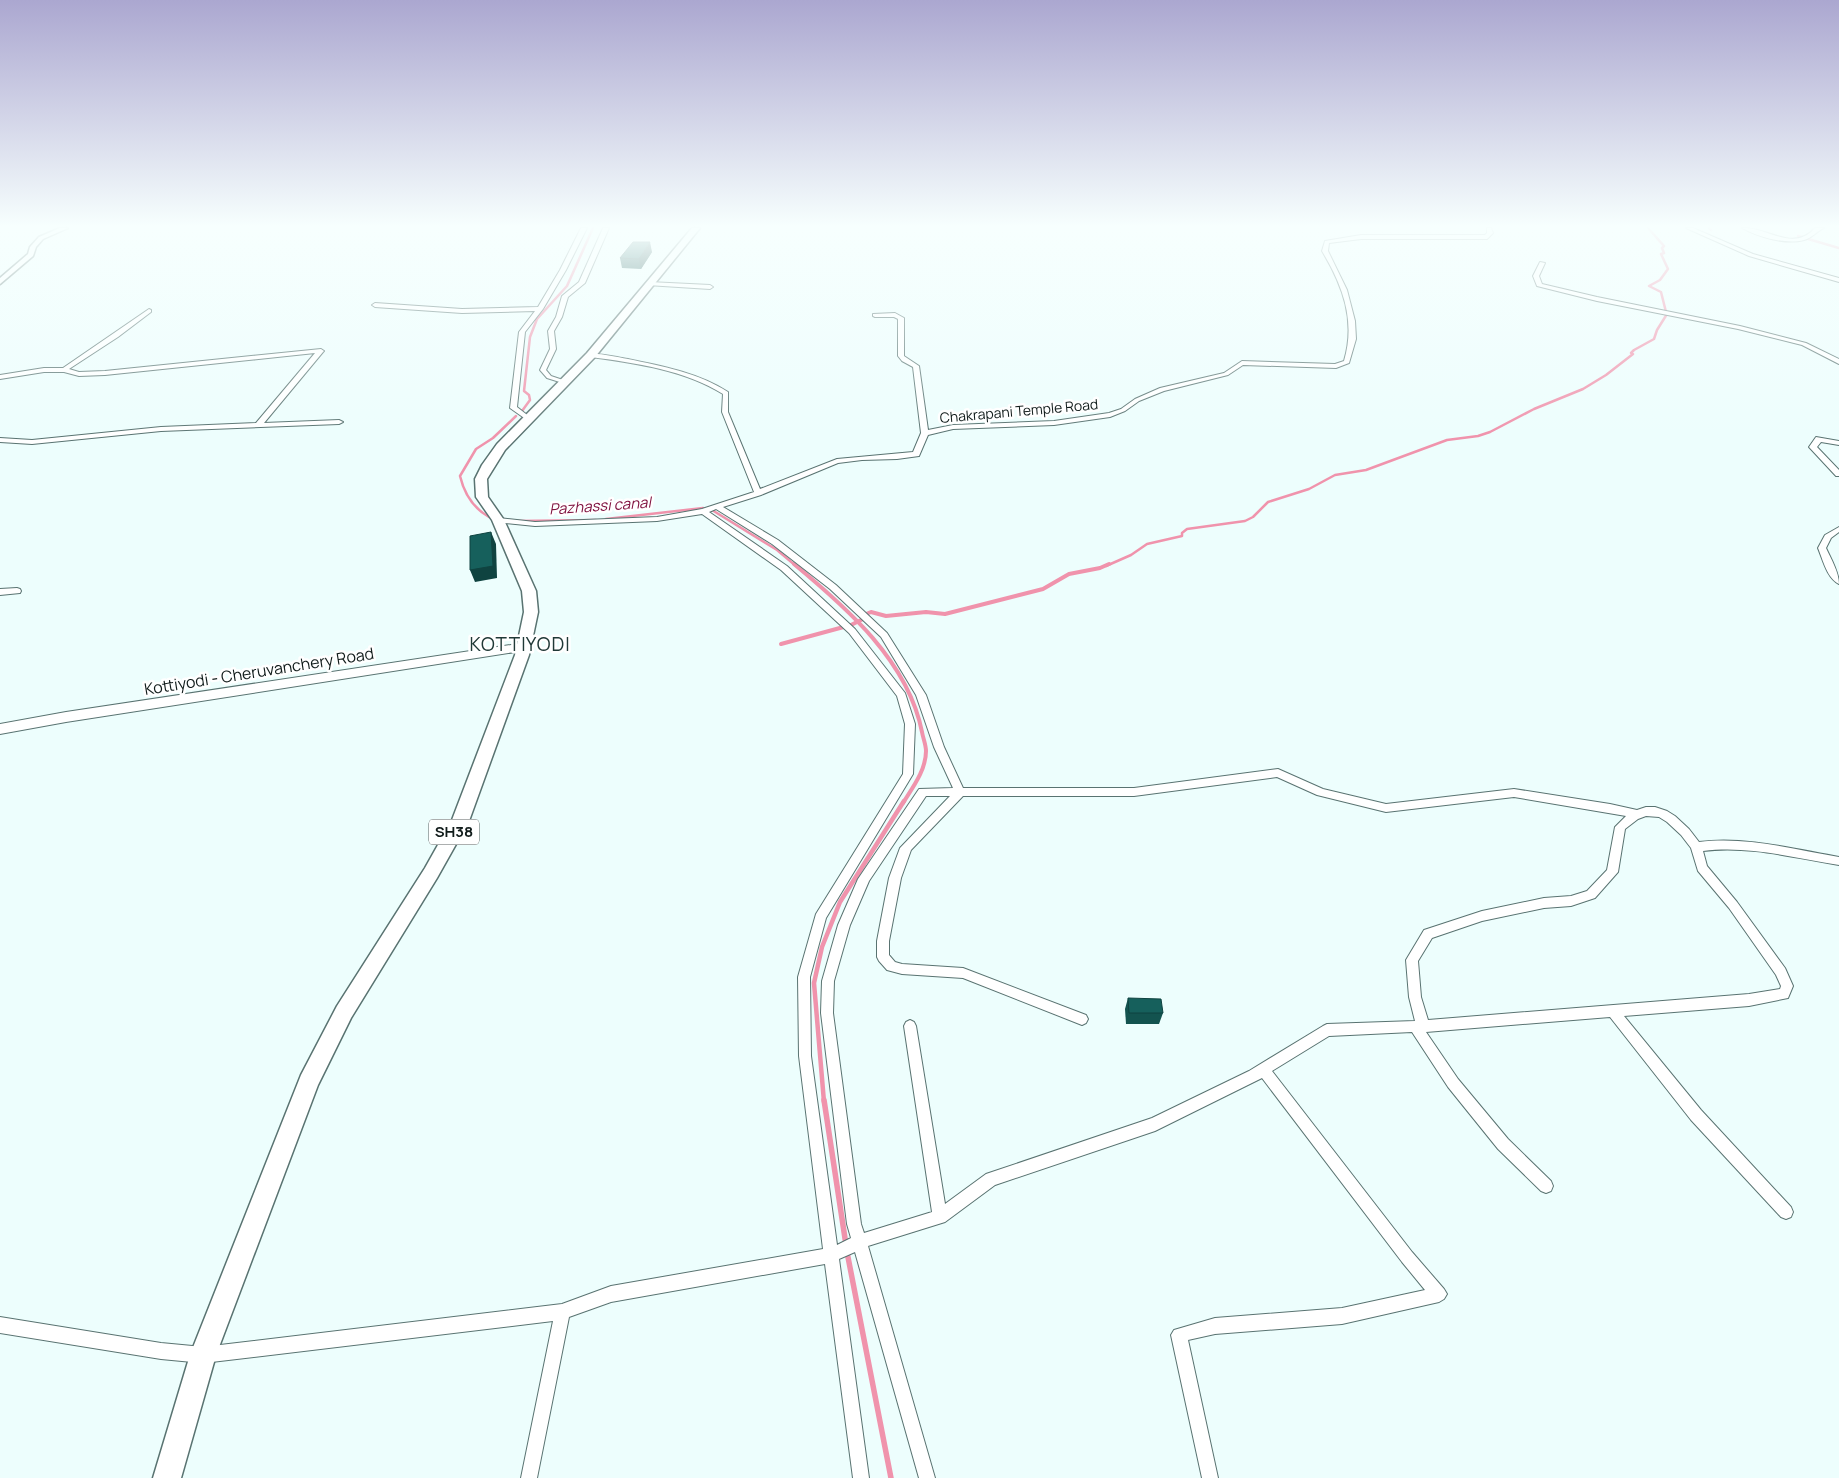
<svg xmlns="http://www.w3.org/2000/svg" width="1839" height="1478" viewBox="0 0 1839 1478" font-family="Manrope,sans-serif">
	<rect width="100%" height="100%" fill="#edfefd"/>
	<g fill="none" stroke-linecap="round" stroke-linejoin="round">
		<g stroke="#f093ac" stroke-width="2.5">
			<polyline points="1648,228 1664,246 1662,248 1664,253 1661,254 1668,269 1660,280 1649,286 1661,292 1666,312"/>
			<polyline points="1709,228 1711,230"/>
			<polyline points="1798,236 1839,248"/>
			<polyline points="522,411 530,400 529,395 524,391 530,337 537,319 567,286 593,228"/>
			<polyline points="712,510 777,550 796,566"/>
			<path d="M489,517C473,508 464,493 460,476L476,449L493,438L516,416"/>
			<polyline points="606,519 703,508"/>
			<polyline points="518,521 596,520"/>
			<polyline points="1106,566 1131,555 1147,544 1182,536 1182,533 1187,529 1245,521 1253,517 1268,502 1309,489 1335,475 1366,470 1447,440 1478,436 1490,432 1534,409 1583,389 1606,375 1633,354 1631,353 1634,350 1654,339 1657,330 1667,314"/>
		</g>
		<g stroke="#f093ac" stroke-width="4">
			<path d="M794,564C847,608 908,661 922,732C923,738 926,745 926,751C926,770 913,787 903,803"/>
			<polyline points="866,614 871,612 886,616 926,612 945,614 1043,589 1069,574 1100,568 1109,564"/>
			<polyline points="781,644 851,625 863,619"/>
		</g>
		<polyline stroke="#f093ac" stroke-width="4.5" points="824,1102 814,983 822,947 840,902 904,801"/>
		<g stroke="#f093ac" stroke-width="5.5">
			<polyline points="824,1100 846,1245"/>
			<polyline points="847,1252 891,1478"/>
		</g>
		<g stroke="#597371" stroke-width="2">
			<g id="minor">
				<polygon points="581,228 587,228 566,270 543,309 525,332 517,407 531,418 531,420 527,420 510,408 519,332 535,311 462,313 375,307 372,305 375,303 462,309 538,307 560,270"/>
				<polygon points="603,228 609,228 585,283 568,297 562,317 554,331 556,349 546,370 551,376 569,382 566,384 547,378 540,370 550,349 548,331 556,317 562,296 579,282"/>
				<path d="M1487,228H1491L1493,233L1487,239H1361L1329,243L1328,251L1347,290L1355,321L1356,339L1349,363L1336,368L1243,365L1228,375L1164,391L1139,401L1125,411L1110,417L1054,425L953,429L928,435L919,456L897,459L862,460L838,463L761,495L723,507L778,540L836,585L887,633L926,695L944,747L963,788H1134L1278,769L1323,789L1386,804L1514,789L1610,804L1637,810L1646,807H1655L1667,811L1675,816L1689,829L1699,842C1745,836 1793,849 1839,857V865C1795,858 1748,845 1703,851L1707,866L1737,902L1785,968L1793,986L1788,998L1749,1006L1624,1016L1701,1110L1791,1207L1793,1212L1791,1217L1786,1219L1781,1217L1691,1120L1610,1017L1426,1032L1458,1079L1508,1139L1551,1181L1553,1186L1551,1191L1546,1193L1541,1191L1498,1149L1448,1087L1412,1032L1329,1036L1272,1071L1412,1252L1444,1289L1447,1294L1444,1299L1439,1302L1342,1324L1215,1334L1188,1340L1218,1478H1202L1171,1335L1174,1330L1215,1318L1342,1308L1425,1290L1402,1262L1262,1078L1155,1131L995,1185L945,1222L868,1246L935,1478H919L855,1252L839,1259L869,1478H853L825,1264L611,1302L569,1317L537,1478H521L553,1321L203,1363L161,1359L0,1333V1317L161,1343L203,1347L562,1304L611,1286L823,1249L799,1056L798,977L816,914L903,774L905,724L897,696L849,633L781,570L702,514L657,521L535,526L495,522V518H498L535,522L657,517L702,509L754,492L722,412L723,394C685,370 635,363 591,357L588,355L589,354C601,353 615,357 628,359C662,366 699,373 728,392V412L760,489L837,459L913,452L921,433L913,367L902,361L898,356V319L894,317H875L873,316V314L895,313L904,318V356L919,366L928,430L953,425L1054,421L1109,413L1121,409L1135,399L1160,388L1224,373L1242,361L1335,364L1344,361C1356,321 1343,286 1322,251L1325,241L1361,235H1485L1487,233ZM716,509L772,544L830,589L881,637L916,695L934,747L953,788L919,789L858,879L838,925L822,981L821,1013L847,1224L851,1238L837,1245L811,1056L810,977L826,918L913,774L915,724L905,693L855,629L787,566L709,512ZM1277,777L1317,795L1386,812L1514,797L1626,816L1615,827L1607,870L1587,891L1571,896L1544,898L1482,911L1424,930L1406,960L1409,997L1415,1021L1327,1024L1323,1026L1249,1071L1152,1118L986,1174L945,1204L916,1026L914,1022L910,1020L906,1022L904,1026L932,1212L864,1233L861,1224L833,1013L834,981L850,925L869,881L926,796H950L900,848L889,878L877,941V957L879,961L887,970L902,974L963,978L1082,1025L1086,1023L1088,1019L1086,1015L963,968L902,964L895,962L889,955V941L901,878L911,850L963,796H1134ZM1646,816L1659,817L1667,822L1681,835L1691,848L1698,871L1729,908L1776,975L1781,986L1780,989L1749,994L1428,1020L1421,997L1418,961L1432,938L1482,921L1544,908L1571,906L1595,898L1618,872L1625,829L1638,819Z"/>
				<polygon points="1686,228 1693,228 1753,254 1839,278 1839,282 1749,256"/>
				<path d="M1742,228C1766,226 1793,253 1815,228H1824C1817,231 1812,238 1804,240C1786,245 1758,237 1742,228Z"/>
				<polygon points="1540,262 1545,263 1539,276 1542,284 1597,297 1740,326 1806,343 1839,359 1839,364 1802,345 1738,329 1597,301 1537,286 1533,276"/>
				<polygon points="649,282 710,285 713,287 710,289 647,285 647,283"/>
				<polygon points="149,309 151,310 151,312 118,337 69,369 79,372 105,371 321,349 324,351 323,352 264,423 339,420 343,422 339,424 161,431 32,444 0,442 0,438 32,440 161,427 256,423 315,353 105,375 79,376 64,372 44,372 0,379 0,375 44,368 63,368"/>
				<polygon points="1816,437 1839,441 1839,445 1821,442 1817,447 1839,470 1839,476 1836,476 1809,447"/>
				<path d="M1839,527V532L1831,538L1826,548C1831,559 1839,572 1839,584C1827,578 1823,560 1818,548L1825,535Z"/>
				<polygon points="17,588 20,589 21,591 20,593 0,595 0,589"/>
			</g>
		</g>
		<g stroke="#597371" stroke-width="3">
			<polygon id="tertiary" points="60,228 68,228 43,239 36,247 33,256 0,284 0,278 28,254 30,247 39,237"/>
		</g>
		<g stroke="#597371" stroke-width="2">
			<polygon id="secondary" points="524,643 530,647 528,650 66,722 0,734 0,724 66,712"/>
		</g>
		<g stroke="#597371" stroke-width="3">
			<polygon id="primary" points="692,228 700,228 595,357 505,450 487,479 488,497 504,520 536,591 538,612 529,655 469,821 437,878 351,1018 318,1085 216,1355 181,1478 153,1478 190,1355 301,1075 337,1006 425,868 452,820 515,655 524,612 522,591 492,520 476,497 475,479 482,465 497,444 587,353"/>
		</g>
		<use href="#minor" fill="#fff" fill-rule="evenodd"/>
		<use href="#tertiary" fill="#fff" fill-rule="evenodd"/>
		<use href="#secondary" fill="#fff" fill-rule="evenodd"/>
		<use href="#primary" fill="#fff" fill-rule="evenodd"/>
	</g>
	<g fill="#13534f">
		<polygon points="652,252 641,269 622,268 620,258"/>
		<polygon points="1128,998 1163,1013 1159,1024 1126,1024 1125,1009"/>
	</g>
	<g fill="#0f4340">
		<polygon points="650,242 652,252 641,269 639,259"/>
		<polygon points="491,532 496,544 497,578 475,582 470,570"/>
	</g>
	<g fill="#16605c" stroke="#0f4340">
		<polygon points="633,242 650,242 639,259 620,258"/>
		<polygon points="491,532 493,566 470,570 470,536"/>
		<polygon points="1128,998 1161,999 1163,1013 1129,1013"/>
	</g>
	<linearGradient id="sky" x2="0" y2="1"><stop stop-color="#aba7d0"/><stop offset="0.52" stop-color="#f7fffe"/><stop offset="1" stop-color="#f7fffe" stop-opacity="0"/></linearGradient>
	<rect width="1839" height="435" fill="url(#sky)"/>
	<g text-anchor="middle" stroke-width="5" stroke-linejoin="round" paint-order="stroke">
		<g font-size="14" fill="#101b1a" stroke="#fff">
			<text transform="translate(1019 411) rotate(-5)" y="5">Chakrapani Temple Road</text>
		</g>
		<g font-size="15" font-style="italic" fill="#811440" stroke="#fff">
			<text transform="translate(600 506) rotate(-4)" y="5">Pazhassi canal</text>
		</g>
		<rect fill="#fff" stroke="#585f5f" stroke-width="1" x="429" y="819.5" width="50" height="25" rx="4"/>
		<g font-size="15" font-weight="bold" fill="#101b1a">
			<text x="454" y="837">SH38</text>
		</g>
		<g font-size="16" fill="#101b1a" stroke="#fff">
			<text transform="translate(259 671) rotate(-9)" y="6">Kottiyodi - Cheruvanchery Road</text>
		</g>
		<g font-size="19" letter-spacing="1" fill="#203937" stroke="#fff">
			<text x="520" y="651">KOTTIYODI</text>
		</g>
	</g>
</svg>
